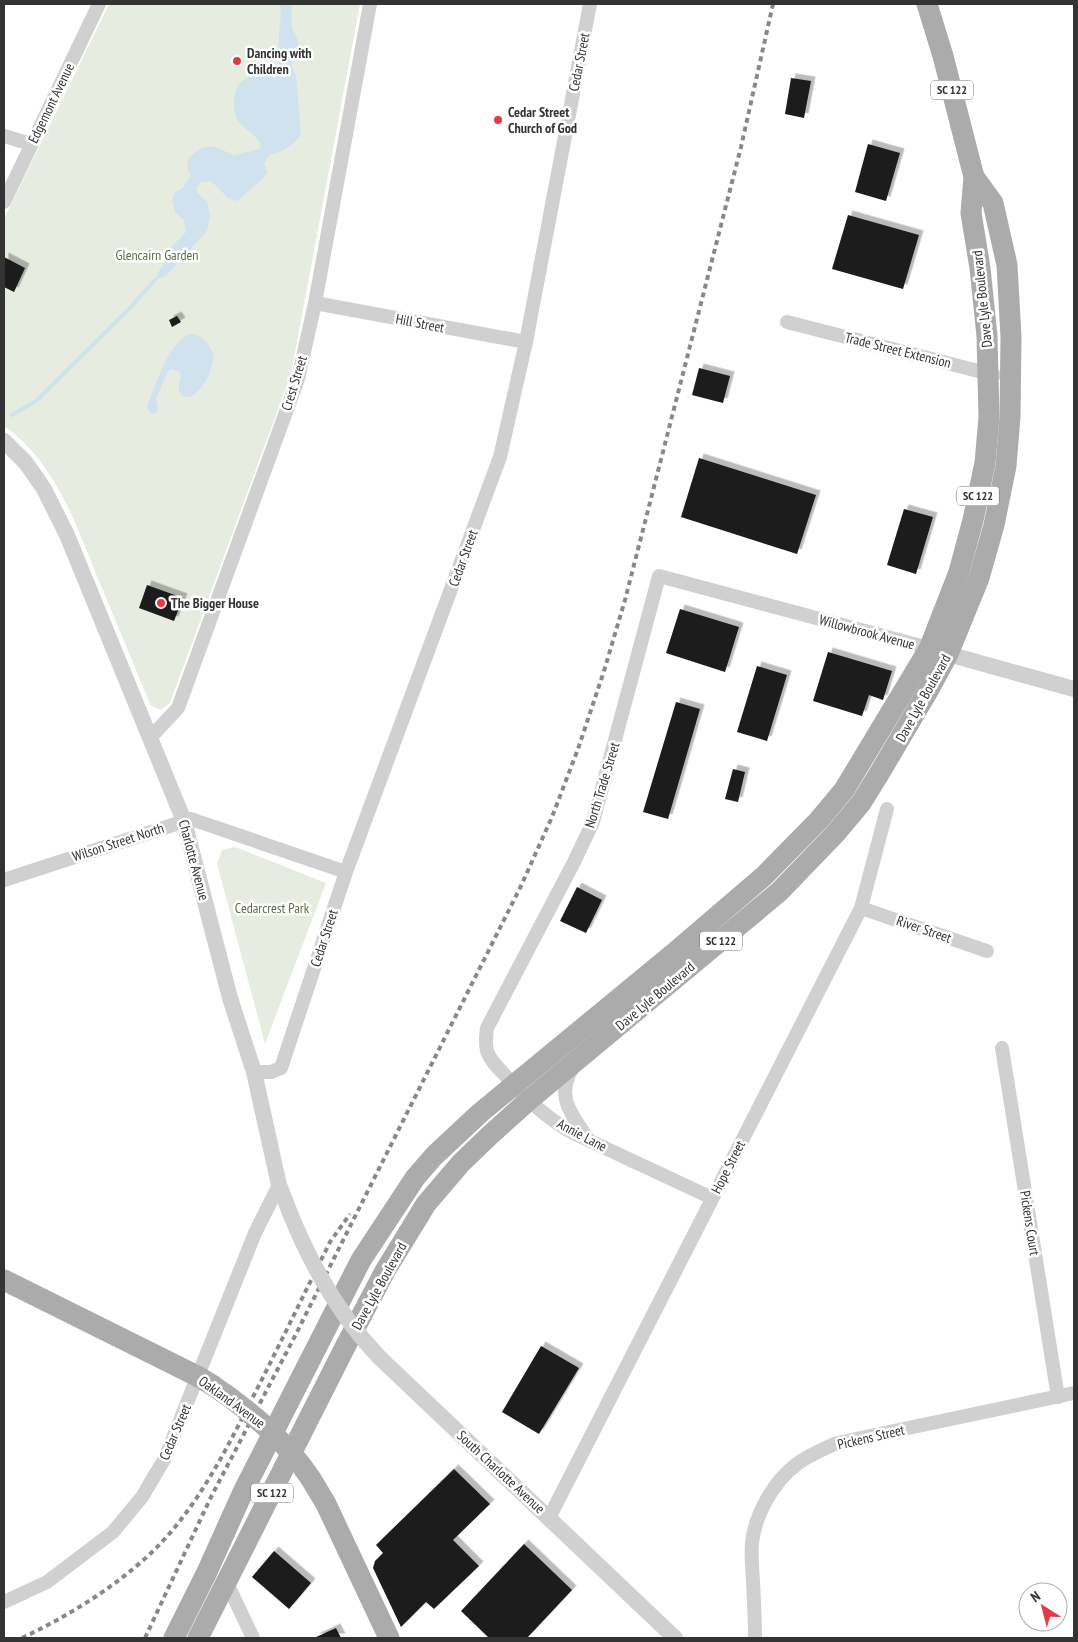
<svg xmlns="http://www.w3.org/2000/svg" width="1078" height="1642" viewBox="0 0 1078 1642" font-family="'PT Sans Narrow',sans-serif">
	<defs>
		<filter id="shadow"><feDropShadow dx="4.5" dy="-4.5" stdDeviation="0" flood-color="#0004"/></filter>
	</defs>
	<rect width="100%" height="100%" fill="#fff"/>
	<g fill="#e6ecdf">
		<path d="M109,4H360L291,374L170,703L161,710L151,706C134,666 118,626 101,586C78,530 57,463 4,426V219Z"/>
		<polygon points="235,847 326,883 265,1044 217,864 222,850"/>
	</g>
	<g fill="#cfe2ee">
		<path d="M280,4H291C293,13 290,22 293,31C294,35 298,38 298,42C301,56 284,55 296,75L301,135C292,145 284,153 270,154L264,163L267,172L263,179L237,201L229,199L211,181L201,182L196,188L197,192L207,202L210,216L207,231L166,276L155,280L159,271L166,261L169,250L186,232L184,220L175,212L172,200L175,192L182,189L191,176L188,171L187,161C202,141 214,144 234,156C244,152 253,152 261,148C260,135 243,130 237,119C234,113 234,106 234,100C236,74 258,75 278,70L279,33L281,15Z"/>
		<path d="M189,334C203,334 208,343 214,355C212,369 206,387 192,396C190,397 188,397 185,397C176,393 179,383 181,376L179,371L172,369L168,371L156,399L158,410L156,413H150L147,406C156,386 168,343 189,334Z"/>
	</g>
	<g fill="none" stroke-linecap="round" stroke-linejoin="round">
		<polyline stroke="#cfe2ee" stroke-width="4" points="12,415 36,401 130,308 155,280"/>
	</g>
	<g fill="#1a1a1a" filter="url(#shadow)">
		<polygon points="791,78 811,81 804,118 785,114"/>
		<polygon points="868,144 900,153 886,201 855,192"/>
		<polygon points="848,215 919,235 903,289 832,269"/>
		<polygon points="4,257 25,268 14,292 4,287"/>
		<polygon points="177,316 181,322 172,327 169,320"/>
		<polygon points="699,368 730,376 723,403 692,395"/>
		<polygon points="699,458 816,495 797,554 681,517"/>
		<polygon points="904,509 933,517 916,574 887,565"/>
		<polygon points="147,585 183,598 174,621 139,608"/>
		<polygon points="680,609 739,627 725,672 666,653"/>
		<polygon points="828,652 892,671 883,700 869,695 862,716 813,701"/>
		<polygon points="757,666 787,675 767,741 737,732"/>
		<polygon points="676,702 700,709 668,819 643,812"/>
		<polygon points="733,769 745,772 738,802 725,799"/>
		<polygon points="577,887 602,900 586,933 560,921"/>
		<polygon points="541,1346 579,1368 539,1434 502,1412"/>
		<polygon points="454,1469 490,1504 453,1540 479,1566 434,1609 426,1602 401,1627 373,1568 375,1561 383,1553 376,1545"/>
		<polygon points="524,1544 572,1590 527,1638 489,1638 461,1611"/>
		<polygon points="274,1551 311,1583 289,1609 252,1577"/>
		<polygon points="336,1628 341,1638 314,1638"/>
	</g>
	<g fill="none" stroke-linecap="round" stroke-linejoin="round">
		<g stroke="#d0d0d0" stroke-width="14">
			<polyline points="4,136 31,144"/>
			<polyline points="4,202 99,4"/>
			<polyline points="315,303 526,342"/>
			<polyline points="787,322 994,375"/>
			<polyline points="150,738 178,708 298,379 315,303 370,4"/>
			<polyline points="4,880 191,819 346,872"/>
			<polyline points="861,908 987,951"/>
			<polyline points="1002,1048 1058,1397"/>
			<path d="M573,1067C555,1097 571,1113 588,1139"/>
			<polyline points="254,1072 271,1072 281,1068 346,872 500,457 526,342 590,4"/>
			<path d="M712,1198L573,1133C546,1118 523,1096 503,1073C497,1067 490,1060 487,1051C485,1043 486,1036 487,1028L574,862L593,822L659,576L936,650"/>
			<polyline points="549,1518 861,908 887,809"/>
			<polyline points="226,1581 253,1638"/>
			<polyline points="4,1602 47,1582 113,1532 142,1497 165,1458 255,1233 279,1185"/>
			<path d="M755,1638C755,1619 754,1600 753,1581C752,1568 751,1555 752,1543C755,1514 774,1481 797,1464C809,1455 823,1449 837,1443L1074,1393"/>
		</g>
		<g stroke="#d0d0d0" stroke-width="16">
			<polyline points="4,441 26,463 44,489 67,535 184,821 230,998 254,1072 279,1185 290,1213"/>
			<polyline points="948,654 1074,689"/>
			<polyline points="379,1357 675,1638"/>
		</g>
		<g stroke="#ababab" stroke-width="21">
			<polyline points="4,1280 199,1377 212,1385"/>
			<polyline points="311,1479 326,1504 389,1638"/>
			<polyline points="174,1638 207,1572 243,1492 361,1260 415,1178 434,1156 480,1113 674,953 764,876 819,820 844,790 929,649 959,572 973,520 985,463 989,417 987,336 980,268 971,213 974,177 943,56 927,4"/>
			<polyline points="198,1638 345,1347 385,1271 426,1204 461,1163 489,1136 529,1100 779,892 835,834 861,803 879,774 928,691 948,654 979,578 994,525 1006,466 1010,417 1011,337 1007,265 993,203 974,177"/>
		</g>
		<g stroke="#888" stroke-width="4" stroke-dasharray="5 4" stroke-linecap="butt">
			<path d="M22,1638C68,1616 114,1588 151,1553C198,1508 227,1448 256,1391C281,1342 305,1292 330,1242L350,1214"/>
			<polyline points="145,1638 210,1499 296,1334 521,886 552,817 578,749 604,671 625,600 741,147 773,4"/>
		</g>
		<path stroke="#d0d0d0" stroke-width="16" d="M290,1213C311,1265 340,1316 379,1357"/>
		<path stroke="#ababab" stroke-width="21" d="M212,1385C251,1411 285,1440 311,1479"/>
	</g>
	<g fill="#e63946" stroke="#fff" stroke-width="2">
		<circle cx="237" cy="61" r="5"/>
		<circle cx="498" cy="120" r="5"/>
		<circle cx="161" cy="603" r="5"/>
	</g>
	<g text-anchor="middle" stroke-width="5" stroke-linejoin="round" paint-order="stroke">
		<g fill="#fff" stroke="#707070" stroke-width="1">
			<rect x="931" y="80.5" width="42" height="19" rx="4"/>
			<rect x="957" y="486.5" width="42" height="19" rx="4"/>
			<rect x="700" y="931.5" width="42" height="19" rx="4"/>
			<rect x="251" y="1483.5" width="42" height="19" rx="4"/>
		</g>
		<g font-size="12" font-weight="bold" fill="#333">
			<text x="952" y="94">SC 122</text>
			<text x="978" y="500">SC 122</text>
			<text x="721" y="945">SC 122</text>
			<text x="272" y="1497">SC 122</text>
		</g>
		<g font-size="14" font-weight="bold" fill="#333" stroke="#fff" text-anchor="start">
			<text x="247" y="58">Dancing with<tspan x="247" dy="16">Children</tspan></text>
			<text x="508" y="117">Cedar Street<tspan x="508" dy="16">Church of God</tspan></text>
			<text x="171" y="608">The Bigger House</text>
		</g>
		<g font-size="14" fill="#333" stroke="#fff">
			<text transform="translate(579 62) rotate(-79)" y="5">Cedar Street</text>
			<text transform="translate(51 103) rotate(-64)" y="5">Edgemont Avenue</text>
			<text transform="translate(982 299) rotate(-96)" y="5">Dave Lyle Boulevard</text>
			<text transform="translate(420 323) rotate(11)" y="5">Hill Street</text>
			<text transform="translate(898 350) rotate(14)" y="5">Trade Street Extension</text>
			<text transform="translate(294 383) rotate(-73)" y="5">Crest Street</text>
			<text transform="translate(463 558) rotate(-70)" y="5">Cedar Street</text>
			<text transform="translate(867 632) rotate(15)" y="5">Willowbrook Avenue</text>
			<text transform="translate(923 698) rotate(-61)" y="5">Dave Lyle Boulevard</text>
			<text transform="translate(602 785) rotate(-73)" y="5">North Trade Street</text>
			<text transform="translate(118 842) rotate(-18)" y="5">Wilson Street North</text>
			<text transform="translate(194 860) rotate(75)" y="5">Charlotte Avenue</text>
			<text transform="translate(924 929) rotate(19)" y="5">River Street</text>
			<text transform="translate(324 938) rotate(-72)" y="5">Cedar Street</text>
			<text transform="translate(655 996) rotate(-40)" y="5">Dave Lyle Boulevard</text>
			<text transform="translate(582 1135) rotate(28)" y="5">Annie Lane</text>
			<text transform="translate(728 1167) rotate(-63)" y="5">Hope Street</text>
			<text transform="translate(1030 1223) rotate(81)" y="5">Pickens Court</text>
			<text transform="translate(379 1286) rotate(-61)" y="5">Dave Lyle Boulevard</text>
			<text transform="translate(232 1402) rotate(36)" y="5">Oakland Avenue</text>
			<text transform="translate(175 1432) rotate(-67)" y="5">Cedar Street</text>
			<text transform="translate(871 1437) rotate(-13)" y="5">Pickens Street</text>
			<text transform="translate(501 1472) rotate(43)" y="5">South Charlotte Avenue</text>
		</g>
		<g font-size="14" fill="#56703f" stroke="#fff">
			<text x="157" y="260">Glencairn Garden</text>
			<text x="272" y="913">Cedarcrest Park</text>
		</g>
	</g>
	<rect width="1078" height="1642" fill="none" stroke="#333333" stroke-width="10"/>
	<g transform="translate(1043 1607) rotate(324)"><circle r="24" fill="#ffffff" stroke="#adadad"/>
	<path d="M0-4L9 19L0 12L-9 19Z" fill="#e63946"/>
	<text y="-8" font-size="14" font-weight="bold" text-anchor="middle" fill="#333333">N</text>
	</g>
</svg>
